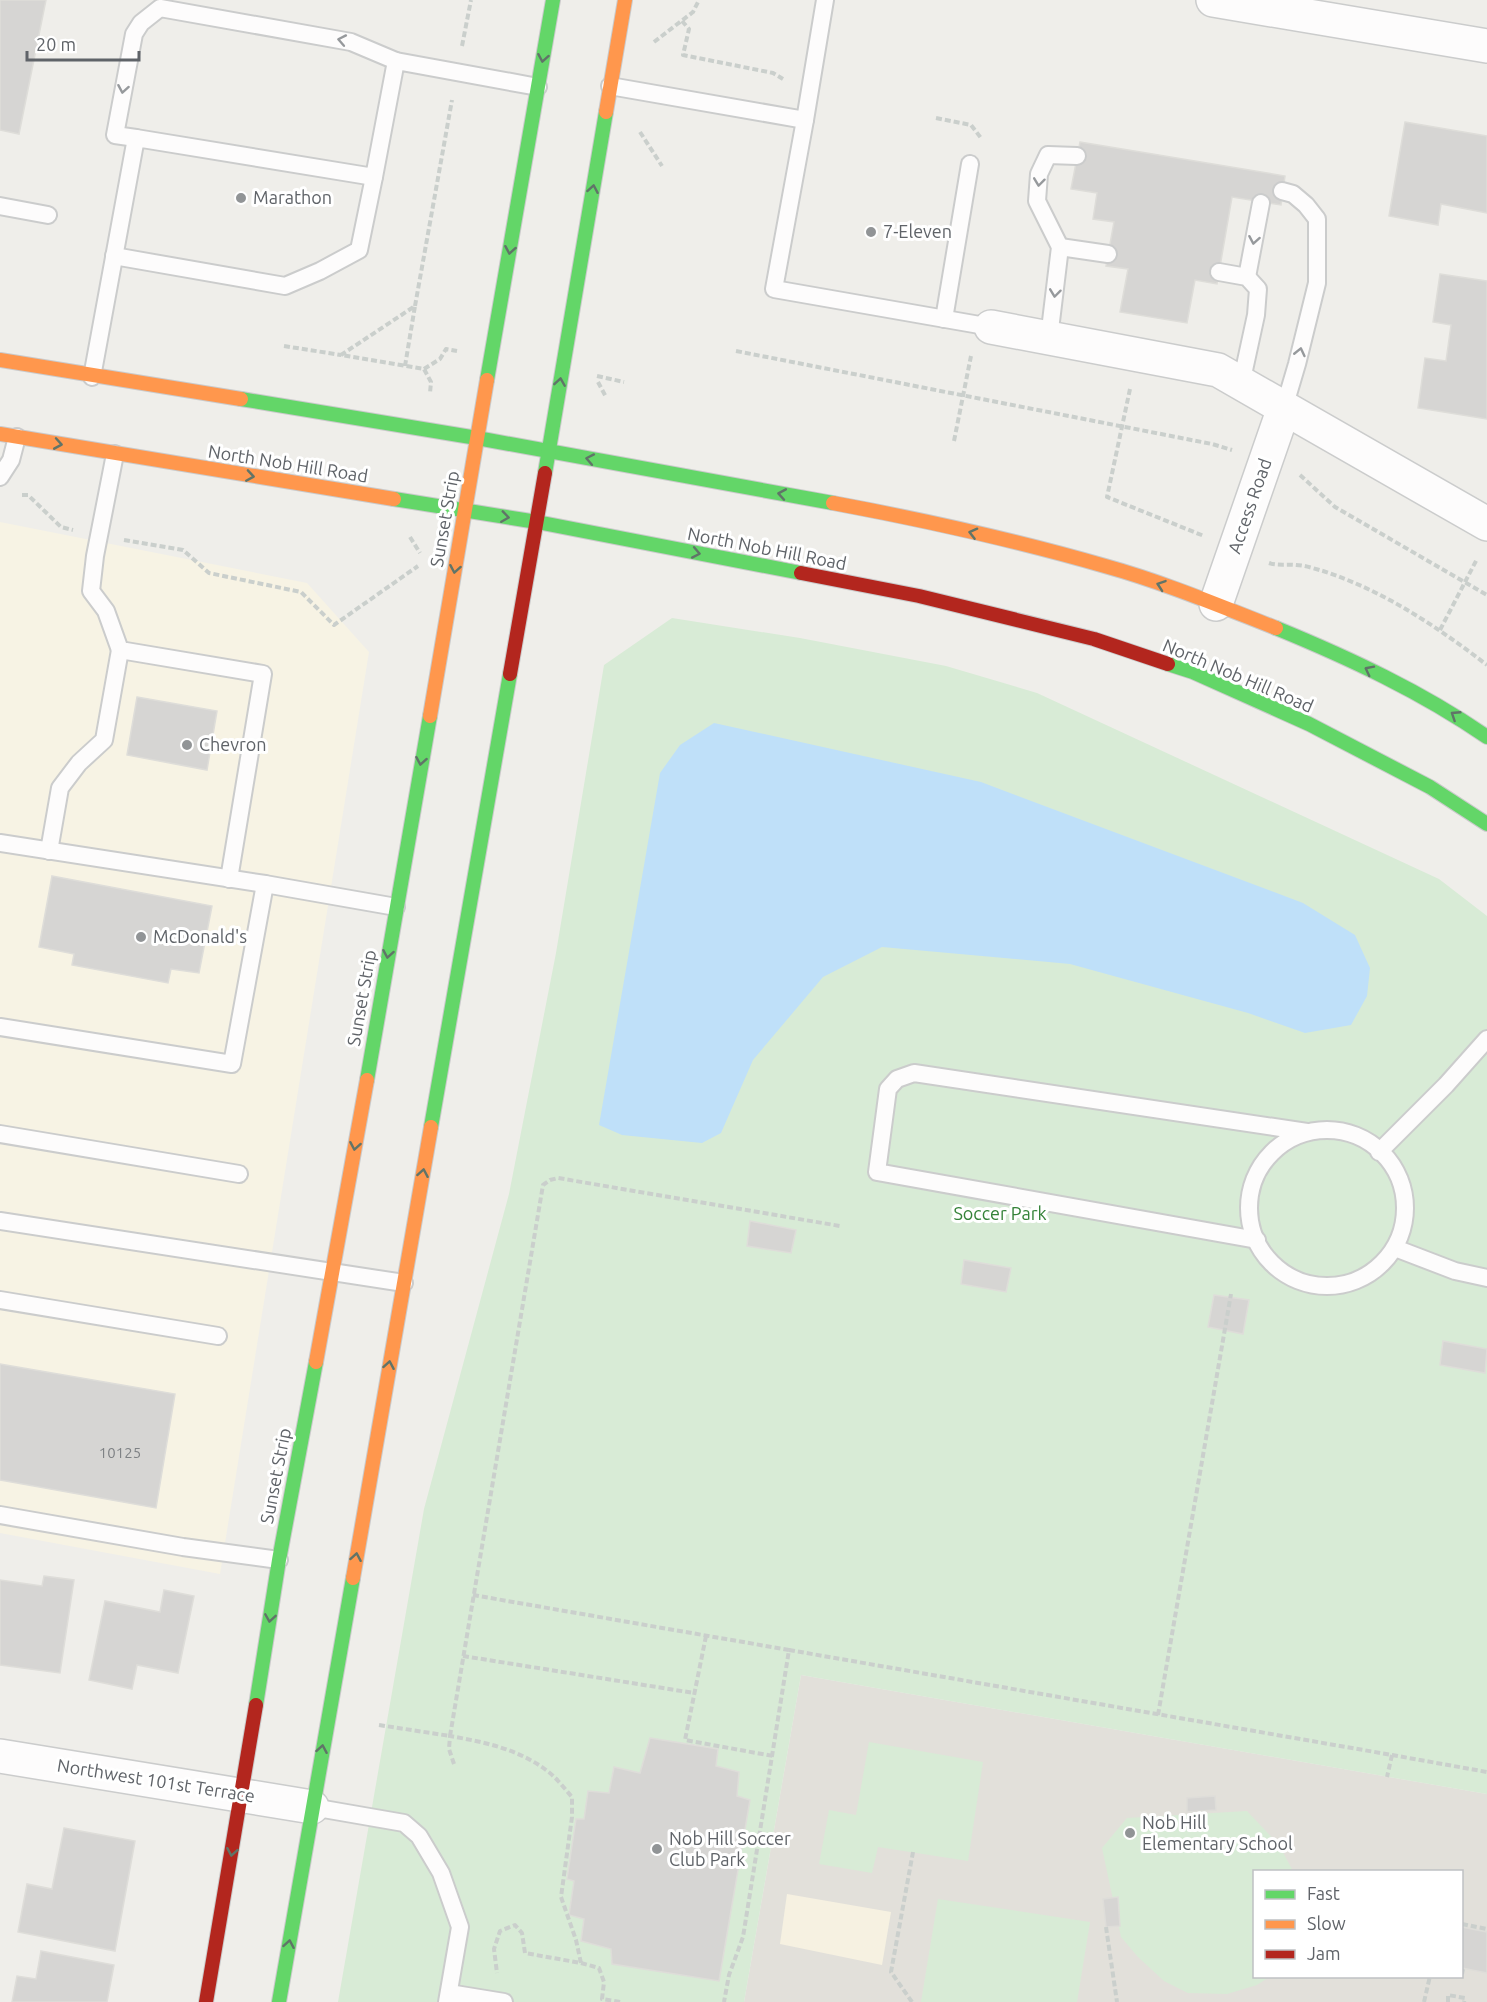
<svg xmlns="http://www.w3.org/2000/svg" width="1487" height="2002" viewBox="0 0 1487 2002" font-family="Ubuntu,sans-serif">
	<rect width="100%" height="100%" fill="#efeeea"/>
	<polygon fill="#f7f3e4" points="0,522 307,583 369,652 220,1574 0,1533"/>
	<path fill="#e2e0da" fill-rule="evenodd" d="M801,1675L1487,1794V2002H744ZM1254,1872H1462V1976H1254Z"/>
	<g fill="#d8ebd6">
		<polygon points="672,618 800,638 946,666 1037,693 1439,879 1487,916 1487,1794 801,1675 744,2002 338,2002 424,1509 509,1194 556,953 604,665"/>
		<polygon points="869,1742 983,1762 968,1861 878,1847 872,1873 819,1864 829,1810 856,1815"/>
		<polygon points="1247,1811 1279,1845 1293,1871 1254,1872 1254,1976 1269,1977 1257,1985 1227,1994 1188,1993 1164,1981 1138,1957 1121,1937 1102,1848 1127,1818"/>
		<polygon points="938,1899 1090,1922 1077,2002 921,2002"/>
	</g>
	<polygon fill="#f6f1e1" points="787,1894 891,1912 882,1965 780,1944"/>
	<polygon fill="#bfe0f9" points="714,723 981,782 1303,903 1355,935 1370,968 1367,996 1351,1025 1305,1033 1248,1013 1070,964 882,947 823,977 753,1060 721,1133 702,1143 622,1135 599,1125 660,773 680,745"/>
	<g fill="#d6d5d3" stroke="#deddd9" stroke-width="1.5">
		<polygon points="0,0 46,0 19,134 0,130"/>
		<polygon points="1405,122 1487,136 1487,213 1441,204 1438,225 1389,216"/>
		<polygon points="1080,142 1285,176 1281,205 1232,197 1217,284 1195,280 1187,323 1120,312 1128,269 1106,266 1114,222 1093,219 1097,193 1071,189"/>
		<polygon points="1440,274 1487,281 1487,419 1418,408 1425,358 1446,361 1451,325 1433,322"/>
		<polygon points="137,697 217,711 207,770 127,755"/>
		<polygon points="52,876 212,906 199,973 171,969 168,983 72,965 74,954 39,947"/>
		<polygon points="750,1221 796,1230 791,1253 747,1246"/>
		<polygon points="964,1260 1011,1268 1006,1292 961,1284"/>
		<polygon points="1214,1295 1249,1300 1243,1334 1208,1327"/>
		<polygon points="1443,1341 1487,1349 1485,1373 1440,1365"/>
		<polygon points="0,1364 175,1394 156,1508 0,1480"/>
		<polygon points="44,1576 74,1580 60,1673 0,1665 0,1580 42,1586"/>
		<polygon points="164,1590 194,1596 178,1673 137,1665 132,1689 89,1680 105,1601 160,1612"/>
		<polygon points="650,1738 718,1749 716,1766 739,1772 737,1796 750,1800 719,1981 612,1964 611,1949 581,1941 584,1919 569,1915 574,1881 567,1879 576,1819 584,1819 588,1791 609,1793 614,1767 640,1773"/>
		<polygon points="1215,1796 1216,1810 1187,1812 1187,1798"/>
		<polygon points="64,1828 135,1841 115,1951 18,1932 27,1884 52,1889"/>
		<polygon points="1118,1897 1120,1926 1106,1927 1103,1899"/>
		<polygon points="1462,1927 1487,1932 1487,1973 1462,1968"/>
		<polygon points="41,1951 114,1965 107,2002 12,2002 17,1976 36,1979"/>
	</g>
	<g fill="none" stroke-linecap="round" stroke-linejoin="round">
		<g stroke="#cbcccc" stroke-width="20">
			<g id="lane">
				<polyline points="610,86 805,120 825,0"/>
				<polyline points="805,120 774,289 991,327"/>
				<polyline points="136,138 115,135 134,34 141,23 160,8 351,42 396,61"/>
				<polyline points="1282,191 1293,194 1306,205 1317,219 1317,283 1297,364 1284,408"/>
				<polyline points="0,206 48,215"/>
				<polyline points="1060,247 1108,254"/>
				<polyline points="114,256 285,286 320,271 359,250 374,177"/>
				<polyline points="1219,272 1247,277 1258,289 1256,315 1241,384"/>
				<polyline points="1247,277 1261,203"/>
				<polyline points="944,319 970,164"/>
				<polyline points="1049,338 1060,247 1037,201 1039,174 1048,155 1077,156"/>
				<polyline points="92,377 136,138 374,177 396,61 538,87"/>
				<polyline points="115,454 95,556 91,591 106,611 120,650 263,674 229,879"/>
				<polyline points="0,477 11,460 17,437"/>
				<polyline points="0,843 265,884"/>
				<polyline points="49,851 60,788 79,763 104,740 120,650"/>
				<polyline points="0,1027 232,1064 265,884 396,907"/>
				<circle cx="1327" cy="1208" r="78"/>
				<polyline points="0,1134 239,1174"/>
				<polyline points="1379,1152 1446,1085 1487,1039"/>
				<polyline points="0,1221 404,1283"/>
				<polyline points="1257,1240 877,1172 888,1089 897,1079 914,1073 1307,1132"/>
				<polyline points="1395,1248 1455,1271 1487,1278"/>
				<polyline points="0,1300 218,1336"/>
				<polyline points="0,1515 183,1547 279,1560"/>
				<polyline points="312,1807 404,1823 419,1836 441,1873 460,1927 447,2002"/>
				<polyline points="449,1993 504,2002"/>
			</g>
		</g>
		<g stroke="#cbcccc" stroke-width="36">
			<g id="street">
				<polyline points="1213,0 1487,46"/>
				<polyline points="991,327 1218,370 1487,524"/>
				<polyline points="1216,604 1284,408"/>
				<polyline points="0,1756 312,1807"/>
			</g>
		</g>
		<g stroke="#cacacb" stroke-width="16">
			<g id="fast">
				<polyline points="487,380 553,0"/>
				<polyline points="241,399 477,438 833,503"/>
				<polyline points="545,473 606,112"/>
				<polyline points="394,499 537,522 801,573"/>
				<path d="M1276,628C1349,658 1422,692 1487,737"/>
				<polyline points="1168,664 1193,672 1309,724 1430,787 1487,824"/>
				<polyline points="367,1080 430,716"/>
				<polyline points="431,1127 510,674"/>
				<polyline points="256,1705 279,1560 316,1362"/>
				<polyline points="279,2002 353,1578"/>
			</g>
		</g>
		<g stroke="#cacacb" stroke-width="16">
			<g id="slow">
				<polyline points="606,112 625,0"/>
				<polyline points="0,360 241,399"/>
				<polyline points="0,434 394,499"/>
				<path d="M833,503C924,520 1015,540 1105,566C1163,582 1220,606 1276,628"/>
				<polyline points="430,716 487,380"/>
				<polyline points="316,1362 367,1080"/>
				<polyline points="353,1578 431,1127"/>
			</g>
		</g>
		<g stroke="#cacacb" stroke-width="16">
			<g id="jam">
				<polyline points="801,573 919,596 1094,639 1168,664"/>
				<polyline points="510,674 545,473"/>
				<polyline points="206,2002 256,1705"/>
			</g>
		</g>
		<g stroke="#cacfcc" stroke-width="4" stroke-dasharray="6 3" stroke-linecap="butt">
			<polyline points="682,21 689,29 683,55 773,73 783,79"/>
			<polyline points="654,42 693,12 699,0"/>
			<polyline points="462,46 471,0"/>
			<polyline points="936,118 971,125 981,138"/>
			<polyline points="640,132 662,166"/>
			<polyline points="415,306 452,100"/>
			<polyline points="284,346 341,355"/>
			<polyline points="736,351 1212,444 1232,450"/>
			<polyline points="405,366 415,306 341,355 424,369 431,382 430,393"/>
			<polyline points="424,369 440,359 446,349 457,351"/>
			<polyline points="597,376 624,382"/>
			<polyline points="598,382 606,397"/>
			<polyline points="1130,389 1107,497 1204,536"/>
			<polyline points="954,441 971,356"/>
			<polyline points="1300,475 1335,507 1487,595"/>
			<polyline points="22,495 28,495 61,527 73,530"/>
			<polyline points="410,537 420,553"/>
			<polyline points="124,540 183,550 209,573 301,592 334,625 418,566"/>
			<path d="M1269,563C1278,566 1287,564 1296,565C1305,565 1315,569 1323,571C1384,591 1436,626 1487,665"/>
			<polyline points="1440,630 1477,559"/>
			<polyline points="473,1595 789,1650 743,1937 729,1975 724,2002"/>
			<polyline points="706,1636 685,1740 773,1756"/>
			<polyline points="789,1650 1392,1755 1387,1777"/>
			<polyline points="463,1656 694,1693"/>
			<polyline points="1158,1715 1231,1294"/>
			<polyline points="379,1725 450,1736 543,1185 550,1180 558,1178 840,1226"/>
			<polyline points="1392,1755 1487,1772"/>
			<path d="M454,1764L449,1749L450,1736C484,1742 518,1749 546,1770C556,1777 564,1788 572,1797V1817L561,1897L576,1940L581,1963L525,1953L522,1933L515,1925L500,1931L494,1949L497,1973"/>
			<polyline points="1462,1924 1487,1929"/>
			<polyline points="1106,1927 1117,2002"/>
			<polyline points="581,1963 599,1968 604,1982 602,1999 621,2002"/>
			<polyline points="1462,1974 1463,1969"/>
			<polyline points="912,2002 891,1972 913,1852"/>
			<polyline points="1424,2002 1430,1976"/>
			<polyline points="1448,2002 1448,1995 1465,1998 1464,2002"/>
		</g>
		<use href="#lane" stroke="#fdfcfc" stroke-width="16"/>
		<use href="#street" stroke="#fdfcfc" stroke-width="33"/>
		<use href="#fast" stroke="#63d668" stroke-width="14"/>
		<use href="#slow" stroke="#ff974d" stroke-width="14"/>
		<use href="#jam" stroke="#b3261e" stroke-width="14"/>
	</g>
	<defs><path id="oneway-chevron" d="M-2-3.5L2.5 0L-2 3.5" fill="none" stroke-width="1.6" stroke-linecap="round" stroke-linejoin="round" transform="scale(1.5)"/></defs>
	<g stroke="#96999c">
		<use href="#oneway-chevron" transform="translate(342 40) rotate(-169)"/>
		<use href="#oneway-chevron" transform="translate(123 89) rotate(100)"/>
		<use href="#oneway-chevron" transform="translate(1039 182) rotate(97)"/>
		<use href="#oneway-chevron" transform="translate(1254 240) rotate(100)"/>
		<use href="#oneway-chevron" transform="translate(1055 293) rotate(97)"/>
		<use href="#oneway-chevron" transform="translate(1300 352) rotate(-77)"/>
	</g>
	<g stroke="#607468">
		<use href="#oneway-chevron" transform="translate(543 58) rotate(100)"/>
		<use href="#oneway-chevron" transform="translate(593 189) rotate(-80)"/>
		<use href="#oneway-chevron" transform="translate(510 250) rotate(100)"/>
		<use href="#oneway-chevron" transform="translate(560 382) rotate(-81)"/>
		<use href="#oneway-chevron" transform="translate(58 444) rotate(10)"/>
		<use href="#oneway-chevron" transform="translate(590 459) rotate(-169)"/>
		<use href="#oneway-chevron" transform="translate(250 476) rotate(9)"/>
		<use href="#oneway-chevron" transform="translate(782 494) rotate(-170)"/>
		<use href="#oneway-chevron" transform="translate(505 517) rotate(8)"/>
		<use href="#oneway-chevron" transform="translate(973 533) rotate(-166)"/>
		<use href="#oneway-chevron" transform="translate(696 553) rotate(11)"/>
		<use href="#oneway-chevron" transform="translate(455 569) rotate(100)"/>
		<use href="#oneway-chevron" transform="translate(1161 585) rotate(-161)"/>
		<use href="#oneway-chevron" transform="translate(1369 670) rotate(-153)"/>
		<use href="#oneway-chevron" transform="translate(1455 715) rotate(-147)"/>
		<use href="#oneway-chevron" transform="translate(421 761) rotate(100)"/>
		<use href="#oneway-chevron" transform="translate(388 954) rotate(100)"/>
		<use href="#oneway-chevron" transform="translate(355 1146) rotate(100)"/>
		<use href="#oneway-chevron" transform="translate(423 1173) rotate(-80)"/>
		<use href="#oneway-chevron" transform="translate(389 1365) rotate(-80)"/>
		<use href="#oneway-chevron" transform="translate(356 1557) rotate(-80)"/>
		<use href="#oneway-chevron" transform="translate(270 1618) rotate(99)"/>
		<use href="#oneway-chevron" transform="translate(322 1749) rotate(-80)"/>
		<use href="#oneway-chevron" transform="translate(232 1852) rotate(100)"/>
		<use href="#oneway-chevron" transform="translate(289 1944) rotate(-80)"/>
	</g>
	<g fill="#919496" stroke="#fff" stroke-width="2">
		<circle cx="241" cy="198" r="6"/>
		<circle cx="871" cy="232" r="6"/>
		<circle cx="187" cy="745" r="6"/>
		<circle cx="141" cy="937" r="6"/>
		<circle cx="1130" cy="1833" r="6"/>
		<circle cx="657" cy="1849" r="6"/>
	</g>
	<g text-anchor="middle" stroke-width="6" stroke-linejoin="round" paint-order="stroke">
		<g font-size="15" fill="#7e8184">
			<text x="120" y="1458">10125</text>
		</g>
		<g font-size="18" fill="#5f6368" stroke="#fff" text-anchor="start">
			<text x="253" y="204">Marathon</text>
			<text x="883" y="238">7-Eleven</text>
			<text x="199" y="751">Chevron</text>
			<text x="153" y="943">McDonald's</text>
			<text x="1142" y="1829">Nob Hill<tspan x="1142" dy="21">Elementary School</tspan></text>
			<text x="669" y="1845">Nob Hill Soccer<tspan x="669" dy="21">Club Park</tspan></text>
		</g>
		<g font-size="18" fill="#5f6368" stroke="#fff">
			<text transform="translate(288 464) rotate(9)" y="6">North Nob Hill Road</text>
			<text transform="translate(1250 506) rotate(-71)" y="6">Access Road</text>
			<text transform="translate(445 519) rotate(-80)" y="6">Sunset Strip</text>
			<text transform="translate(767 549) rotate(11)" y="6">North Nob Hill Road</text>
			<text transform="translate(1238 676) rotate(23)" y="6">North Nob Hill Road</text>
			<text transform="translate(362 998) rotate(-80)" y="6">Sunset Strip</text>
			<text transform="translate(276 1476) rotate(-79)" y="6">Sunset Strip</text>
			<text transform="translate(156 1781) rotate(9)" y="6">Northwest 101st Terrace</text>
		</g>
		<g font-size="18" fill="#348238" stroke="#fff">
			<text x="1000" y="1220">Soccer Park</text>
		</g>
	</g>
	<rect x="1253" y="1870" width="210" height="108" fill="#ffffff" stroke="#bfc1c3" stroke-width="1.5"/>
	<rect x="1265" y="1890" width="30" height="9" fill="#63d668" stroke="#bfc1c3" stroke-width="1.5"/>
	<text x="1307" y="1900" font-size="18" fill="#5f6368">Fast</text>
	<rect x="1265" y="1920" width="30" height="9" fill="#ff974d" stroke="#bfc1c3" stroke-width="1.5"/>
	<text x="1307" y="1930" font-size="18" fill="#5f6368">Slow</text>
	<rect x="1265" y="1950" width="30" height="9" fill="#b3261e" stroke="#bfc1c3" stroke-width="1.5"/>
	<text x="1307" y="1960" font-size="18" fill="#5f6368">Jam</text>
	<path d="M27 51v9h112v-9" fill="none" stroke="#5f6368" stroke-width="3"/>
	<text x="36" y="51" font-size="18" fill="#5f6368" stroke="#ffffff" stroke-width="4.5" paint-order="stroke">20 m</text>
</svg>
